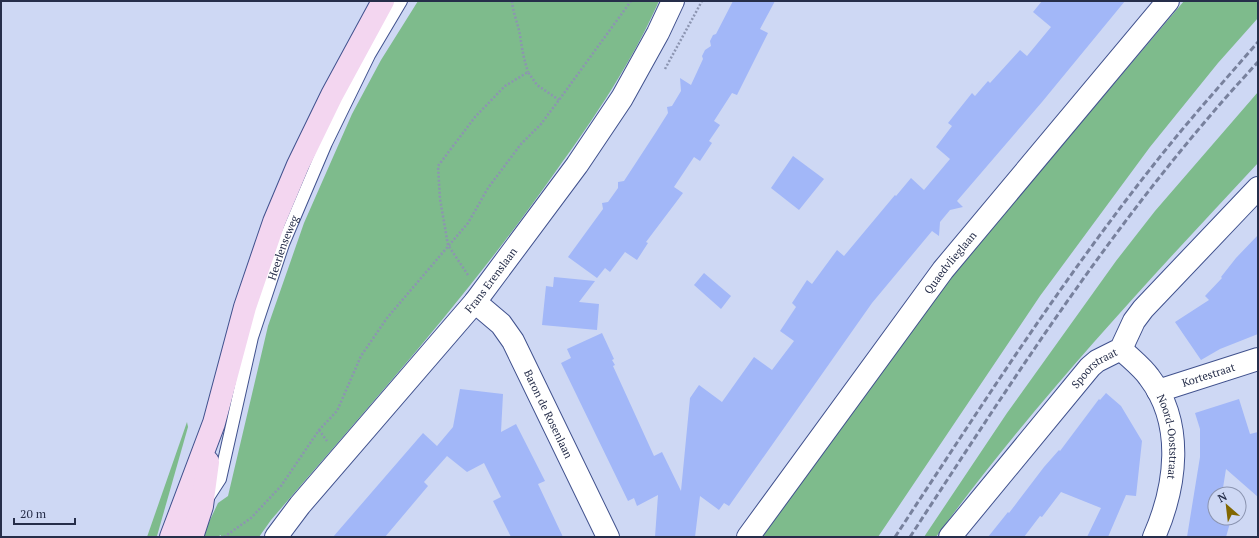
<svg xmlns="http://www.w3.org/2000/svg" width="1259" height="538" viewBox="0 0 1259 538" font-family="'PT Serif',serif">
	<rect width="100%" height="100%" fill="#ced8f4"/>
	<g fill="#7ebb8c">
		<path d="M418,1H659C632,62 595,117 556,171C470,294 369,406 271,520L259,537H221V535L217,537H202L218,503L228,496L268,326L304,223L352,114L381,60Z"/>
		<polygon points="1184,1 1258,1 1258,18 1218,63 1150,147 1040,296 878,537 761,537 921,312"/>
		<path d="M1258,92V163C1146,283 1033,404 936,537H924L1007,413L1116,261L1155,211Z"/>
		<polygon points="187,422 188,427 157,536 147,537"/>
	</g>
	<g fill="#a2b7f8">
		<polygon points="733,1 775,1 760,29 768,33 737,95 732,93 714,121 720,125 709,141 712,143 700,161 694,157 674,187 683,193 646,242 648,243 637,260 625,252 610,272 605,268 597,278 568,257 603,209 602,203 608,202 618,188 618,182 624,181 656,132 668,113 667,107 672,106 681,91 680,78 691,85 703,59 702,56 705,50 711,46 710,41 713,35 716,34"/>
		<polygon points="1042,1 1125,1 1042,102 957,201 963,207 950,210 940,222 939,236 932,231 872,303 729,506 724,503 719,510 700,496 695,537 655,537 658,495 637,506 634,498 628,501 561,363 571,358 567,349 602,333 614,359 612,360 615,365 613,366 654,456 662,452 681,491 690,398 699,385 722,402 754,357 772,370 794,341 780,331 796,307 792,303 807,280 812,284 837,250 844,256 895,195 896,196 911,178 924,190 950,159 936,147 952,126 948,123 972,93 975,96 988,81 990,83 1020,50 1027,56 1051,27 1033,12"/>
		<polygon points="793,156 824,179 799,210 771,188"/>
		<polygon points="1258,235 1258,334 1220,349 1201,360 1175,322 1209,300 1205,296 1222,278 1221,277 1236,258"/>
		<polygon points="704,273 731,296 721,309 694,285"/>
		<polygon points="554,277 595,281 579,302 599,304 597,330 542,325 546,286 553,287"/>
		<polygon points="460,389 503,394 501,432 516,424 545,481 538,484 563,537 511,537 493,501 501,497 484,463 467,472 447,456 424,482 428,486 385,537 333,537 423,433 437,446 453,427"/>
		<polygon points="1106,393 1121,406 1142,441 1136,496 1126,495 1108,537 1087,537 1101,508 1061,492 1042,517 1040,516 1024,537 988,537 1008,512 1009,513 1044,467 1059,450 1060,451 1099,399 1100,400"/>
		<polygon points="1239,399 1250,434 1258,432 1258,497 1226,469 1222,494 1215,494 1215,518 1230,523 1226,537 1187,537 1200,457 1200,429 1195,413"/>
	</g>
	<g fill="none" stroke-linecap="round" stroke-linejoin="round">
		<g stroke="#40518d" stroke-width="14">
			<g id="service">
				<path id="s1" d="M207,499L220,479L252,337L283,244L326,143L369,55L401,1"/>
			</g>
		</g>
		<g stroke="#40518d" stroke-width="24">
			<g id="minor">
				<path id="s2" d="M475,302L501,324L513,341L608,537"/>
				<path id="s3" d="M1121,349C1130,358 1142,367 1149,377C1185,424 1176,487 1154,537"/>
				<path id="s4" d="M1158,391L1258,359"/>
				<path id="s5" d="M276,537L300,505L475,302L577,165L622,98L658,33L673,1"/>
				<path id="s6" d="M748,537L943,270L1168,1"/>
				<path id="s7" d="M950,537L1090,367L1097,361L1121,349L1134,321L1143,309L1258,188"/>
			</g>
		</g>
		<g stroke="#40518d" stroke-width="24">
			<g id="secondary">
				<polyline points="171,537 214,423 245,307 274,222 298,165 332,95 383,1"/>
				<polyline points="192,537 202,506 208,462"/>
			</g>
		</g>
		<g stroke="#8c95b1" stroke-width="2.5" stroke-dasharray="2 2" stroke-linecap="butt">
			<path d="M512,1C513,13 518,24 520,35C522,49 524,60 528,72"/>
			<polyline points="665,69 702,1"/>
			<polyline points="468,275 448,245 440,199 438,166 475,117 505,86 528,72 537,85 559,100"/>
			<polyline points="319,430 327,441"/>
			<polyline points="224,537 251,518 281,486 319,430 337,411 361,356 387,318 468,223 488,188 521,144 541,124 559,100 631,1"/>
		</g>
		<use href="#service" stroke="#fff" stroke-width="12"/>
		<use href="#minor" stroke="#fff" stroke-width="22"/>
		<use href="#secondary" stroke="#f3d6f0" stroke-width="22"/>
		<g stroke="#78819d" stroke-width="3" stroke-dasharray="6 3" stroke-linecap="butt">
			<path d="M895,537C986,399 1075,259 1181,131C1206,101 1232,72 1258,42"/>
			<path d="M910,537C1017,373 1124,206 1258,62"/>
		</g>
	</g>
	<g text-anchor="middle" stroke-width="3" stroke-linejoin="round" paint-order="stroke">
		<g font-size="11" fill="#262e4a" stroke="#ced8f4">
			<text dy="4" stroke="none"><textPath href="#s1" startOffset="264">Heerlenseweg</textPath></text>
			<text dy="4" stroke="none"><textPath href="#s6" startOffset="341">Quaedvlieglaan</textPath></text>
			<text dy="4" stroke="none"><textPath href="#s5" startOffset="335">Frans Erenslaan</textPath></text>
			<text dy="4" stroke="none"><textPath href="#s7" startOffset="223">Spoorstraat</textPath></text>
			<text dy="4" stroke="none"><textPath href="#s4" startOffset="53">Kortestraat</textPath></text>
			<text dy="4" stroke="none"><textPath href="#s2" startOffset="136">Baron de Rosenlaan</textPath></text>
			<text dy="4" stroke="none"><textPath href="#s3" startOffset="104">Noord-Ooststraat</textPath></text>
		</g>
	</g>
	<rect width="1259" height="538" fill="none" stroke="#262e4a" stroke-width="4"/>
	<g transform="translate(1227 506) rotate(332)"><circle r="19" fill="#ced8f4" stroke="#8b94b0"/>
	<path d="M0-3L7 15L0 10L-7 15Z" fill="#826700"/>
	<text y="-6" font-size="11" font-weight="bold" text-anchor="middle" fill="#262e4a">N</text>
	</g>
	<path d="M14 518v6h61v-6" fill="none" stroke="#262e4a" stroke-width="2"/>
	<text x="20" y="518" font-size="12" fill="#262e4a" stroke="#ced8f4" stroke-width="3" paint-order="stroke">20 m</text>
</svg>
